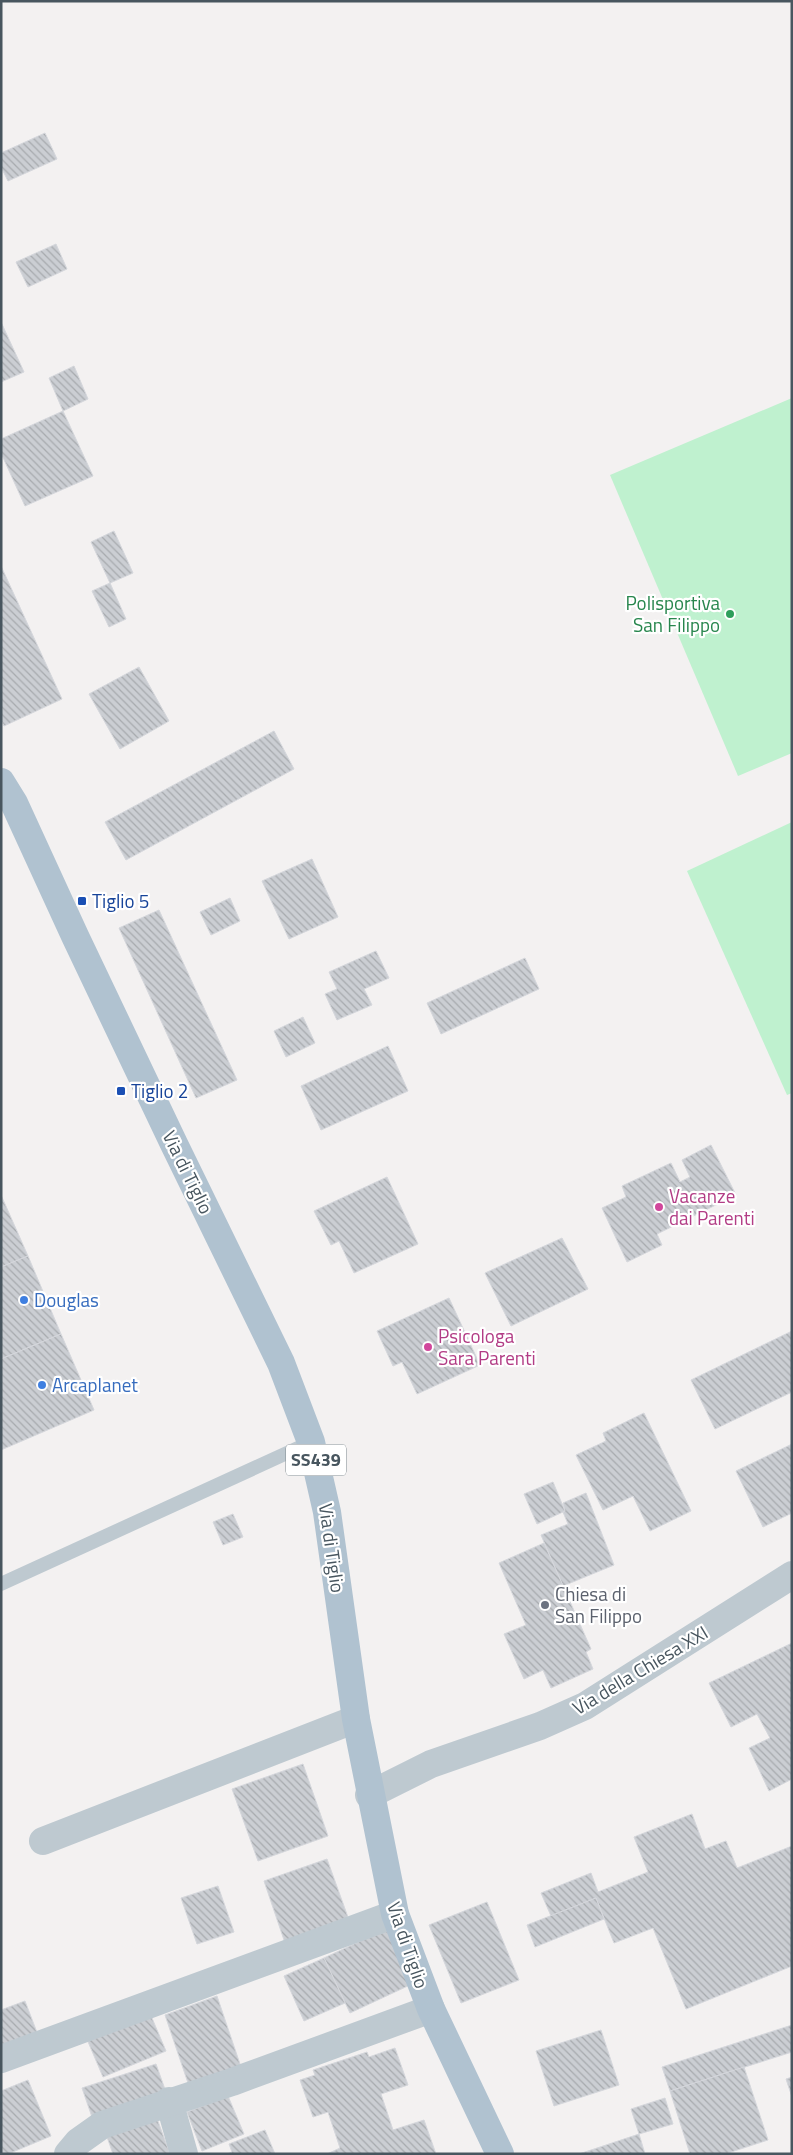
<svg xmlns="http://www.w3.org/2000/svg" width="793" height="2155" viewBox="0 0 793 2155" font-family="'Titillium Web',sans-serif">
	<defs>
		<pattern id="building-back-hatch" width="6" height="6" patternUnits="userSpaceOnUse" patternTransform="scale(1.25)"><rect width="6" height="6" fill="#cbced3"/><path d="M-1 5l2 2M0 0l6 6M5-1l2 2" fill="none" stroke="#a7aaae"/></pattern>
	</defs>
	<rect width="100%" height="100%" fill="#f3f1f1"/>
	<g fill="#bff1cf">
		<polygon points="792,398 792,753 738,776 610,475"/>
		<polygon points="792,822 792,1093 787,1095 687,871"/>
	</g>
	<g fill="url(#building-back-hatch)" stroke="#d5d7dc">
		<polygon points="45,133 57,159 8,181 1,167 1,153"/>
		<polygon points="56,244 67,269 28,287 16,262"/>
		<polygon points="1,322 24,372 1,382"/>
		<polygon points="74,366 88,399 63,411 49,378"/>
		<polygon points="63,411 93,476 25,506 1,453 1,439"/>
		<polygon points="114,531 133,573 110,583 91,542"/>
		<polygon points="1,566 62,699 4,726 1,720"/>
		<polygon points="110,583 126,619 109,627 92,591"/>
		<polygon points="139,667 169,721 120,749 89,694"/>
		<polygon points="274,731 294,769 126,860 105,822"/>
		<polygon points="312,859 338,917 289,939 262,881"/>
		<polygon points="230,898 240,921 211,935 200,912"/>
		<polygon points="159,910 237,1080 196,1098 119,928"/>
		<polygon points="376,951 389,978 364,989 372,1005 337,1020 325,994 337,989 329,972"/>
		<polygon points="525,958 539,989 441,1034 427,1003"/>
		<polygon points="303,1017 315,1043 286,1057 274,1031"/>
		<polygon points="388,1046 408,1091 321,1130 301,1086"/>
		<polygon points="711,1145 736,1195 657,1234 662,1245 627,1262 602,1208 626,1197 622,1186 671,1163 680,1182 690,1177 682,1160"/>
		<polygon points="387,1177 418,1244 354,1273 339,1241 331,1245 314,1211"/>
		<polygon points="1,1195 28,1256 1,1267"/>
		<polygon points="562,1238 588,1289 511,1326 485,1273"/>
		<polygon points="28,1256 61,1334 1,1359 1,1267"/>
		<polygon points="449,1298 480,1365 417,1394 402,1362 393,1366 377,1331"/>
		<polygon points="792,1331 792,1392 715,1429 691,1380"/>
		<polygon points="61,1334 94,1410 1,1450 1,1359"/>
		<polygon points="644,1413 691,1511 650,1531 633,1496 603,1510 576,1455 606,1441 603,1433"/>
		<polygon points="792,1444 792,1513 763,1527 736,1471"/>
		<polygon points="553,1482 565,1511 537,1524 524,1494"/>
		<polygon points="586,1493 614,1565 563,1586 541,1535 568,1524 563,1512 565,1511 563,1503"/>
		<polygon points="233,1514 243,1537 223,1545 213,1522"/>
		<polygon points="544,1543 591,1649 586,1652 593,1669 551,1688 543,1670 524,1679 504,1634 526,1625 499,1563"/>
		<polygon points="792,1643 792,1779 769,1791 749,1748 770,1738 757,1714 731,1727 709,1683"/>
		<polygon points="303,1764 328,1836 258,1861 232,1789"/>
		<polygon points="692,1814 705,1849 726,1841 737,1868 792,1846 792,1966 686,2009 653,1928 614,1943 596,1898 551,1916 541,1893 591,1873 598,1892 648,1872 634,1837"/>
		<polygon points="327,1859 349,1920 285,1943 264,1881"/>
		<polygon points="218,1886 234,1932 197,1944 181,1898"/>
		<polygon points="596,1898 604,1919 535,1947 527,1925"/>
		<polygon points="487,1902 519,1980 461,2003 429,1925"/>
		<polygon points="386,1929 412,1984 350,2013 324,1958"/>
		<polygon points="324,1958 345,2003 304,2021 284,1976"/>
		<polygon points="217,1996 241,2067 189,2086 165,2015"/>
		<polygon points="25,2001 38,2035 1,2050 1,2010"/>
		<polygon points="149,2011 166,2051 103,2077 86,2037"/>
		<polygon points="792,2025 792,2052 670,2091 662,2067"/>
		<polygon points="601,2030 619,2085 554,2106 536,2051"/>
		<polygon points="395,2048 408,2085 381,2094 393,2130 424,2120 436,2154 327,2154 340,2148 328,2112 313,2117 300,2080 315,2075 313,2070 367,2052 369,2057"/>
		<polygon points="156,2064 167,2095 93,2120 82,2088"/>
		<polygon points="744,2067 768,2140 725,2154 690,2154 670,2091"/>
		<polygon points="792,2077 792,2097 786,2079"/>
		<polygon points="28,2080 51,2136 8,2154 1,2154 1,2091"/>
		<polygon points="228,2096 244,2134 202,2151 187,2112"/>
		<polygon points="665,2098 673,2124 639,2134 631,2109"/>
		<polygon points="156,2116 170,2154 113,2154 106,2134"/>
		<polygon points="265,2130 275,2154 227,2154 232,2152 229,2144"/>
		<polygon points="639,2134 645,2154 579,2154"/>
	</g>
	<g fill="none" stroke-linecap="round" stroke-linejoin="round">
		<polyline stroke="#bec9d0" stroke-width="14" points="1,1584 311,1442"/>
		<g stroke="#bec9d0" stroke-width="28">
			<polyline points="369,1795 431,1764 540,1726 585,1706 792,1575"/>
			<polyline points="43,1841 356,1719"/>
			<polyline points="1,2059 395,1914"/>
			<polyline points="169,2101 184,2154"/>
			<polyline points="68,2154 78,2142 102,2125 232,2082 431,2009"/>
		</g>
		<polyline stroke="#b0c2d0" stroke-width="28" points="1,782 14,803 75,936 174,1144 281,1363 311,1442 327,1512 356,1719 395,1914 431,2009 500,2154"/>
	</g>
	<circle fill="#2e9e5b" stroke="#fff" stroke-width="2" cx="730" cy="614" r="5"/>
	<g fill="#1a4fb4" stroke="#fff" stroke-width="2">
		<rect x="77" y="896" width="10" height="10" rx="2.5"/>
		<rect x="116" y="1086" width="10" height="10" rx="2.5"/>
	</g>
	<g fill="#d1479c" stroke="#fff" stroke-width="2">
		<circle cx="659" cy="1207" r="5"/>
		<circle cx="428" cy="1347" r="5"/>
	</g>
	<g fill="#3f7fe0" stroke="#fff" stroke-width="2">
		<circle cx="24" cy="1300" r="5"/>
		<circle cx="42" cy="1385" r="5"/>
	</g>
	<circle fill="#6b7280" stroke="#fff" stroke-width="2" cx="545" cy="1605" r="5"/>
	<g text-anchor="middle" stroke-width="4.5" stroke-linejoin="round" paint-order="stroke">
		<rect fill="#fff" stroke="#7f898f" stroke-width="1" x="286" y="1444.5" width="60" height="31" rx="4"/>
		<g font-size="18" font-weight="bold" fill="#48565f">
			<text x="316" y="1466">SS439</text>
		</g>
		<g font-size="19" fill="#27864d" stroke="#fff" text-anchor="end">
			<text x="720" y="610">Polisportiva<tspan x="720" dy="22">San Filippo</tspan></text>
		</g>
		<g font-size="19" fill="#164399" stroke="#fff" text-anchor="start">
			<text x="92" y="908">Tiglio 5</text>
			<text x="131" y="1098">Tiglio 2</text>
		</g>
		<g font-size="19" fill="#48565f" stroke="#fff">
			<text transform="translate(188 1172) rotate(64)" y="7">Via di Tiglio</text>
			<text transform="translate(332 1548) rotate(82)" y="7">Via di Tiglio</text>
			<text transform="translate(640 1670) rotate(-31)" y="7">Via della Chiesa XXI</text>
			<text transform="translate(408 1945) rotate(71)" y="7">Via di Tiglio</text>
		</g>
		<g font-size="19" fill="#b23c85" stroke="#fff" text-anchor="start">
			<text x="669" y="1203">Vacanze<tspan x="669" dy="22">dai Parenti</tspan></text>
			<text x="438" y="1343">Psicologa<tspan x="438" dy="22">Sara Parenti</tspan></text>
		</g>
		<g font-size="19" fill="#366cbe" stroke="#fff" text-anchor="start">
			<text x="34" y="1307">Douglas</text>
			<text x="52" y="1392">Arcaplanet</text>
		</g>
		<g font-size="19" fill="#5b616d" stroke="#fff" text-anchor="start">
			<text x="555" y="1601">Chiesa di<tspan x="555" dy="22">San Filippo</tspan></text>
		</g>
	</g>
	<rect width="793" height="2155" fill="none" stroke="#48565f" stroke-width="5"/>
</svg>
